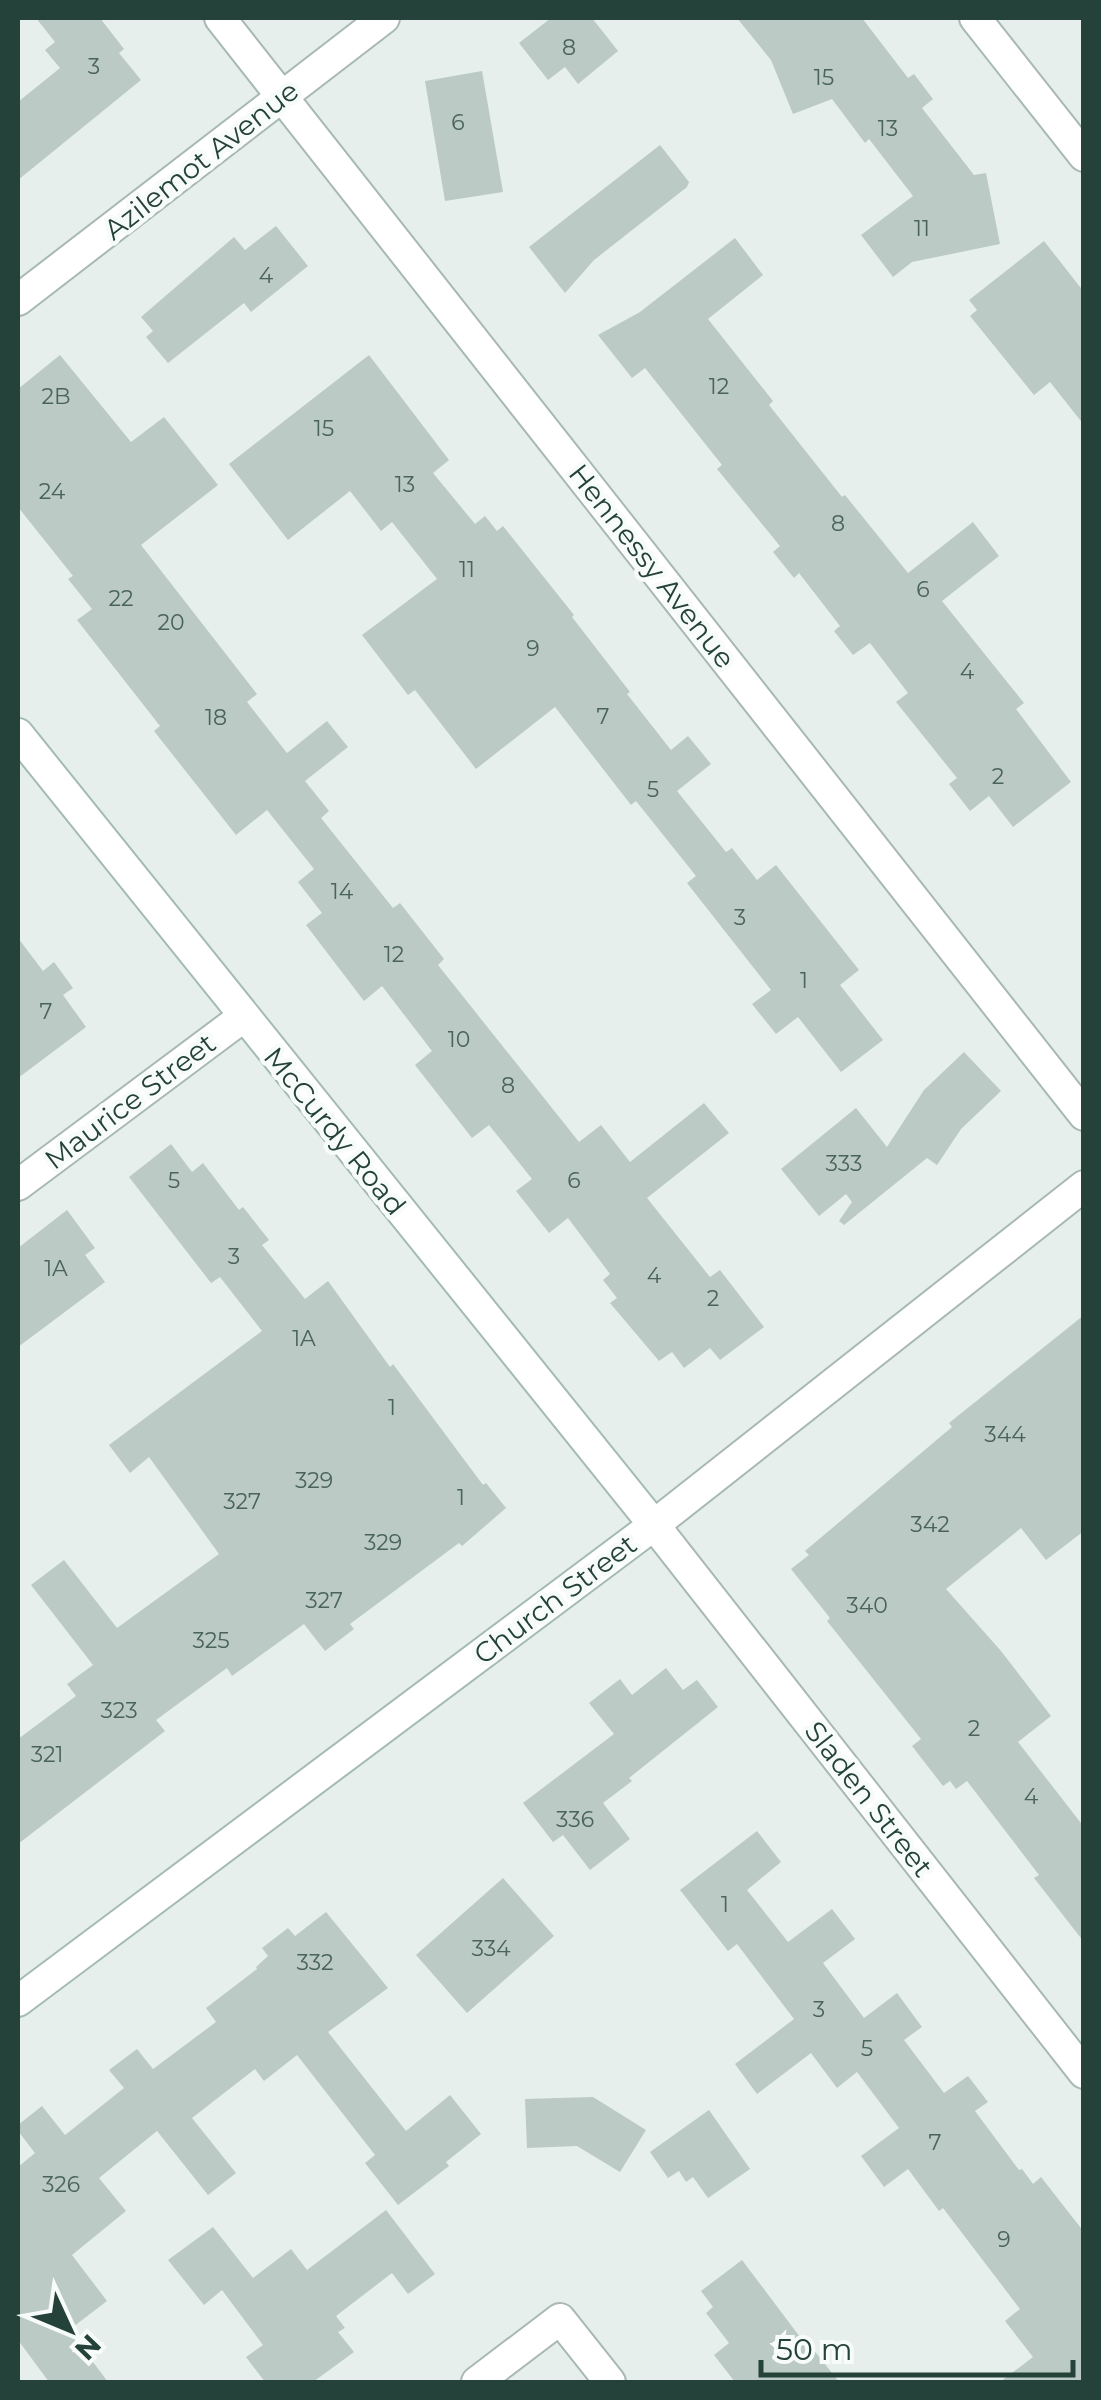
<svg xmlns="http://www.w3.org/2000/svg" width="1101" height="2400" viewBox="0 0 1101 2400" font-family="Montserrat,sans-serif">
	<rect width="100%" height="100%" fill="#e6efeb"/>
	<g fill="#bbcac4">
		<polygon points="36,18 100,18 124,49 119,53 141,80 18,180 18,102 60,68 45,50 55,42"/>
		<polygon points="551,18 592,18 618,51 578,84 565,67 548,80 519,43"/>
		<polygon points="737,18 862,18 908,78 914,74 933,99 922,108 974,175 986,173 1000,244 912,262 893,277 861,235 913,196 869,139 865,143 832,99 793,114 771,60"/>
		<polygon points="482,71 503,192 445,201 425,81"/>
		<polygon points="660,145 689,182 687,187 594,260 565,293 529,247"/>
		<polygon points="276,226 308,266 251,312 244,303 168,363 146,337 153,331 141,317 234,237 245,250"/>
		<polygon points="735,238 763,275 708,319 773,401 769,405 842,497 845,495 908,573 973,522 999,556 942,601 1024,703 1016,709 1071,782 1013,827 989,796 970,811 949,784 957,778 896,702 908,693 870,643 853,655 834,631 840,626 799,573 794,578 773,552 780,546 717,469 722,465 645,368 632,378 598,335 640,312"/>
		<polygon points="1044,241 1084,292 1084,425 1050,382 1034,395 970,316 977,310 969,300"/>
		<polygon points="60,355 131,442 164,417 218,485 141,545 257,694 247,702 287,753 327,721 348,747 305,781 329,811 321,818 393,908 400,903 444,959 438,965 579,1142 601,1125 630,1162 704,1103 729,1133 647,1198 710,1277 720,1270 764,1327 720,1360 710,1348 684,1368 672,1352 659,1361 610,1303 617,1298 603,1280 610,1274 568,1218 549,1233 516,1191 532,1179 489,1125 472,1138 415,1065 432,1051 382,986 364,1001 306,925 322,913 298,882 314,869 267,810 236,835 154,731 160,726 77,620 92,609 68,579 73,576 18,507 18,389"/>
		<polygon points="369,355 449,460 433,473 475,524 485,516 497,531 503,526 574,615 572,617 630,692 627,694 671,750 688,736 711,764 677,791 726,852 732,848 757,880 776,865 859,970 840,985 883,1040 841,1072 798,1017 776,1034 752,1004 771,990 687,883 696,876 636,801 631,805 555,707 476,769 415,690 408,695 362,635 437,579 392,522 381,531 350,491 288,540 229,464"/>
		<polygon points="18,938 43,971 54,962 73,988 63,995 86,1027 18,1078"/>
		<polygon points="964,1052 1001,1091 961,1129 937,1165 927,1158 844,1225 839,1221 852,1202 846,1194 819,1216 781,1169 856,1108 887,1147 924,1090"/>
		<polygon points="171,1144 192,1172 203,1163 239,1210 243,1207 269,1240 262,1245 305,1299 328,1281 390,1367 393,1364 483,1485 486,1483 506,1508 462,1546 459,1543 350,1624 354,1629 325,1651 304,1624 232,1676 227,1668 156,1720 165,1731 18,1844 18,1739 76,1696 67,1684 93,1665 31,1585 64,1560 117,1628 219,1554 149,1457 130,1473 109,1445 262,1331 220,1277 211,1283 129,1177"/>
		<polygon points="67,1210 95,1248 85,1255 105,1282 18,1347 18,1248"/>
		<polygon points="1084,1315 1084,1531 1046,1560 1021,1528 946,1589 1001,1651 1051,1716 1018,1742 1084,1827 1084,1942 1034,1878 1039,1875 967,1781 956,1789 950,1781 943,1786 912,1746 921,1739 827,1621 830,1618 791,1569 809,1555 805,1551 952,1427 949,1423"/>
		<polygon points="666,1668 683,1690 697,1680 718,1707 629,1778 632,1781 603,1803 630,1839 590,1870 563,1835 553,1842 523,1803 614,1734 589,1703 620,1679 632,1695"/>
		<polygon points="757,1831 781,1862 747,1890 788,1942 832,1909 855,1939 823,1963 864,2018 897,1993 922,2027 904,2040 944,2093 968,2076 988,2102 975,2111 1019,2170 1022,2169 1033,2184 1041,2177 1084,2232 1084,2382 1000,2382 1033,2357 1005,2321 1020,2309 943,2208 939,2211 908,2169 884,2187 861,2156 899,2128 857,2072 837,2088 811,2053 757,2094 735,2064 794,2019 737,1944 728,1951 680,1890"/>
		<polygon points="503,1878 554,1936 467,2013 416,1955"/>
		<polygon points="326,1912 388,1988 328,2032 406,2131 450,2095 481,2134 446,2162 449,2166 398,2205 365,2163 375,2155 297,2055 264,2081 255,2069 192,2118 236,2173 208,2195 157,2131 99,2178 126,2211 72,2255 107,2301 69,2330 108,2382 49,2382 18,2340 18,2167 35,2153 18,2131 18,2125 42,2106 65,2135 124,2088 109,2070 137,2049 153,2069 216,2022 206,2008 257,1969 256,1967 268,1956 262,1948 288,1928 295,1936"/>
		<polygon points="593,2097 646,2130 620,2172 577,2146 527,2148 525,2099"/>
		<polygon points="709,2110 750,2169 708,2198 693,2177 686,2182 679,2171 668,2178 650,2152"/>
		<polygon points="386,2210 435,2274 408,2294 392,2273 336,2316 345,2328 338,2332 354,2352 313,2382 265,2382 246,2357 263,2345 222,2290 204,2305 168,2260 213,2227 253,2278 291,2249 307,2270"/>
		<polygon points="742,2260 803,2341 806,2340 839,2382 735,2382 714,2355 729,2343 706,2313 713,2307 701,2291"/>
	</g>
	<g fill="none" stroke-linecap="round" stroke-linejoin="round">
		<g stroke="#a8b8b2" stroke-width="34">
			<g id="minor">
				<polyline points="220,18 1084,1115"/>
				<polyline points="975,18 1084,156"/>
				<polyline points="18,300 384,18"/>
				<polyline points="18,1185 243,1017"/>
				<polyline points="477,2382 560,2319 610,2382"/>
			</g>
		</g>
		<g stroke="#a8b8b2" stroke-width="34">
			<polyline id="tertiary" points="1084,1186 654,1525 1084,2073"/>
		</g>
		<g stroke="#a4bbb3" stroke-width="34">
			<polyline id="secondary" points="18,734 654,1525 18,2001"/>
		</g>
		<use href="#minor" stroke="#fff" stroke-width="30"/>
		<use href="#tertiary" stroke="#fff" stroke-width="30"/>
		<use href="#secondary" stroke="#fff" stroke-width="30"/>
	</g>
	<g text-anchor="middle" stroke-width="9" stroke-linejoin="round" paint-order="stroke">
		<g font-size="22" fill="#4a645c">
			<text x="569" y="55">8</text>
			<text x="94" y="74">3</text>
			<text x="824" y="85">15</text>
			<text x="458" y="130">6</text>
			<text x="888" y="136">13</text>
			<text x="922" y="236">11</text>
			<text x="266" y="283">4</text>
			<text x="719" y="394">12</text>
			<text x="56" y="404">2B</text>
			<text x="324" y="436">15</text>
			<text x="405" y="492">13</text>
			<text x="52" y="499">24</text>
			<text x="838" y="531">8</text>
			<text x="467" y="577">11</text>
			<text x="923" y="597">6</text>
			<text x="121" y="606">22</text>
			<text x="171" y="630">20</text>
			<text x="533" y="656">9</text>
			<text x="967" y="679">4</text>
			<text x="603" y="724">7</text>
			<text x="216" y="725">18</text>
			<text x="998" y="784">2</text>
			<text x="653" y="797">5</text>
			<text x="342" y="899">14</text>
			<text x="740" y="925">3</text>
			<text x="394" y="962">12</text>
			<text x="804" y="988">1</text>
			<text x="46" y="1019">7</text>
			<text x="459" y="1047">10</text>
			<text x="508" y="1093">8</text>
			<text x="844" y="1171">333</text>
			<text x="174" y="1188">5</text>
			<text x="574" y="1188">6</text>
			<text x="234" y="1264">3</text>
			<text x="56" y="1276">1A</text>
			<text x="654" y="1283">4</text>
			<text x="713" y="1306">2</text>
			<text x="304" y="1346">1A</text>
			<text x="392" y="1415">1</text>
			<text x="1005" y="1442">344</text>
			<text x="314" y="1488">329</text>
			<text x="461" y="1505">1</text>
			<text x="242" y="1509">327</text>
			<text x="930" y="1532">342</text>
			<text x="383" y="1550">329</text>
			<text x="324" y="1608">327</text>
			<text x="867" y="1613">340</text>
			<text x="211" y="1648">325</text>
			<text x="119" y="1718">323</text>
			<text x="974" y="1736">2</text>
			<text x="47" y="1762">321</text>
			<text x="1031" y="1804">4</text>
			<text x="575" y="1827">336</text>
			<text x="725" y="1912">1</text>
			<text x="491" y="1956">334</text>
			<text x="315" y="1970">332</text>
			<text x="819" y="2017">3</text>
			<text x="867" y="2056">5</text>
			<text x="935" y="2150">7</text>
			<text x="61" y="2192">326</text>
			<text x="1004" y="2247">9</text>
		</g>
		<g font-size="28" fill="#24423a" stroke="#f7fbf9">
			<text transform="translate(201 160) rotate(-38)" y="10">Azilemot Avenue</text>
			<text transform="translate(652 566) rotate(52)" y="10">Hennessy Avenue</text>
			<text transform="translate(130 1101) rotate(-37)" y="10">Maurice Street</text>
			<text transform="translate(335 1131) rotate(51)" y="10">McCurdy Road</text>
			<text transform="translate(555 1599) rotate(-37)" y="10">Church Street</text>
			<text transform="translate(869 1799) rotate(52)" y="10">Sladen Street</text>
		</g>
	</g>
	<rect width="1101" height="2400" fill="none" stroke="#24423a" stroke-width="40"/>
	<g transform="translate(70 2330) rotate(134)" stroke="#f7fbf9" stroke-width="8" paint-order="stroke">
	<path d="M0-8L18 38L0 25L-18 38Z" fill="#24423a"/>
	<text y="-15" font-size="28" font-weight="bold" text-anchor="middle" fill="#24423a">N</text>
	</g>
	<path d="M761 2360v15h312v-15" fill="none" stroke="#24423a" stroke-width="5"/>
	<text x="776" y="2360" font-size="30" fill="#24423a" stroke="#f7fbf9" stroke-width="8" paint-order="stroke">50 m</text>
</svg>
